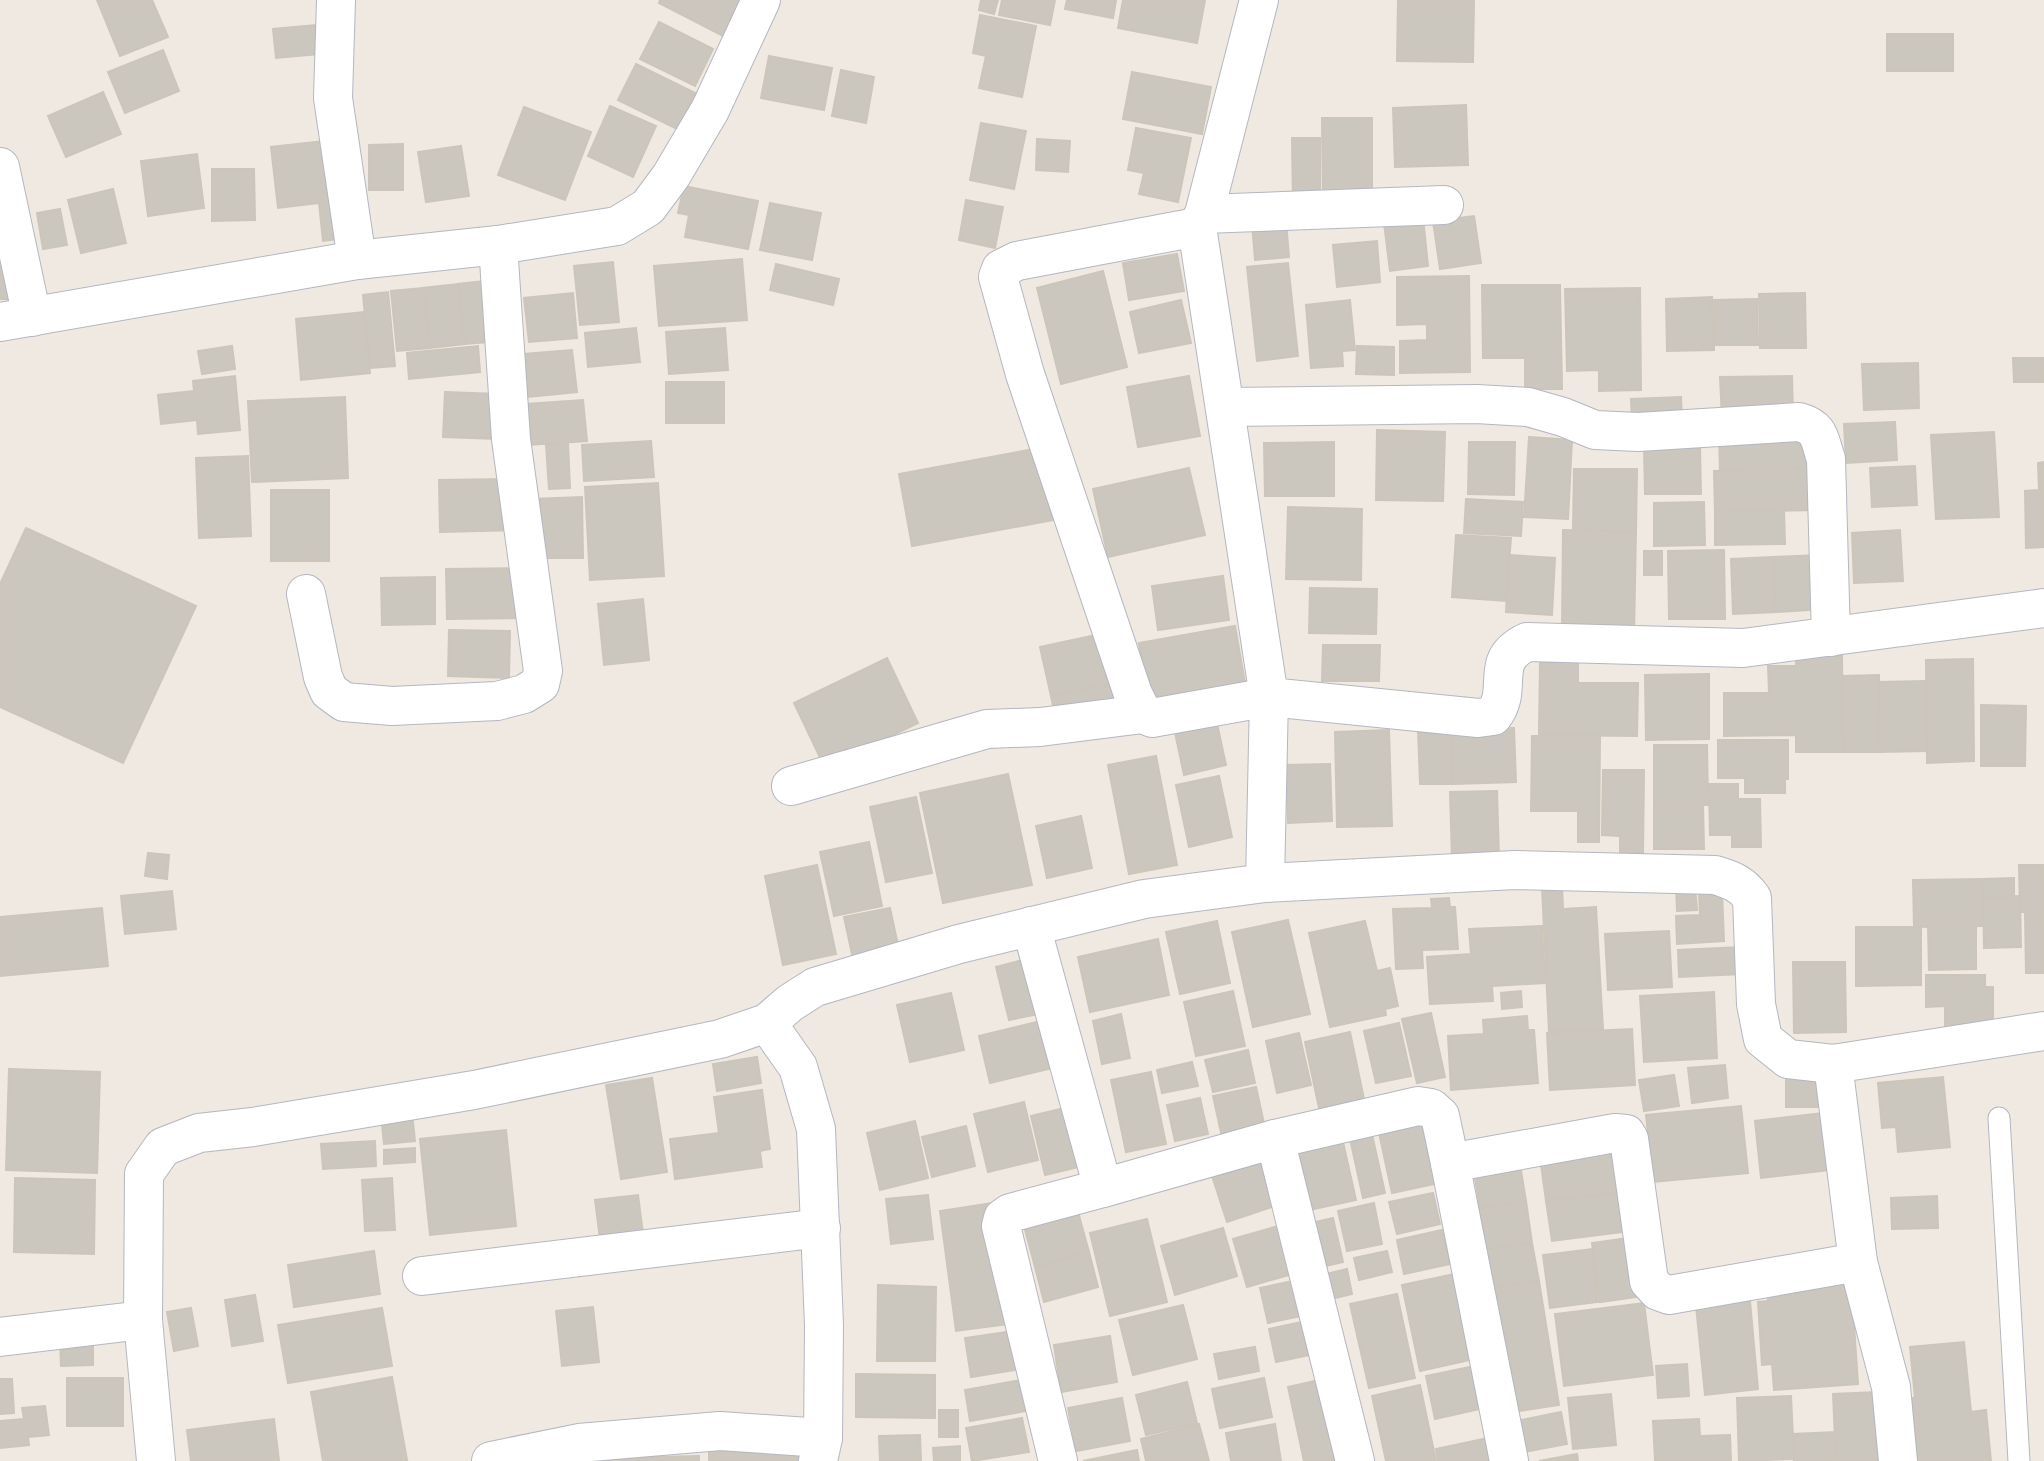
<svg xmlns="http://www.w3.org/2000/svg" width="2044" height="1461" viewBox="0 0 2044 1461" font-family="'Golos Text',sans-serif">
	<rect width="100%" height="100%" fill="#efe9e1"/>
	<g fill="#cbc7bf" stroke="#cbc5ba" stroke-width="2">
		<polygon points="97,0 152,0 168,37 120,56"/>
		<polygon points="660,0 741,0 723,36 659,3"/>
		<polygon points="981,0 998,0 994,14 979,10"/>
		<polygon points="1002,0 1055,0 1050,25 999,15"/>
		<polygon points="1067,0 1116,0 1113,18 1065,9"/>
		<polygon points="1123,0 1205,0 1197,43 1118,28"/>
		<polygon points="1398,0 1474,0 1473,62 1397,61"/>
		<polygon points="980,15 1036,26 1022,97 979,88 986,56 973,53"/>
		<polygon points="659,22 713,49 695,86 640,59"/>
		<polygon points="316,25 319,54 276,58 273,29"/>
		<rect x="1887" y="34" width="66" height="37"/>
		<polygon points="163,50 179,91 125,113 108,72"/>
		<polygon points="769,56 832,68 824,110 761,98"/>
		<polygon points="636,64 695,93 677,129 618,100"/>
		<polygon points="841,70 874,77 866,123 832,116"/>
		<polygon points="1132,72 1211,87 1202,134 1123,119"/>
		<polygon points="103,92 121,134 66,157 48,116"/>
		<polygon points="1466,105 1468,165 1395,167 1393,108"/>
		<polygon points="610,106 656,126 633,177 588,156"/>
		<polygon points="524,107 591,132 565,200 498,175"/>
		<polygon points="1322,118 1372,118 1372,202 1323,202"/>
		<polygon points="981,123 1026,131 1014,189 970,180"/>
		<polygon points="1136,128 1191,138 1178,202 1139,194 1144,173 1128,170"/>
		<polygon points="1292,138 1320,138 1320,203 1293,203"/>
		<polygon points="1037,139 1070,141 1068,172 1036,170"/>
		<polygon points="324,141 347,238 323,241 319,203 278,208 271,147"/>
		<polygon points="403,144 403,190 369,190 369,145"/>
		<polygon points="461,146 469,196 426,202 418,152"/>
		<polygon points="197,154 204,208 148,216 141,161"/>
		<polygon points="212,169 254,169 255,220 212,221"/>
		<polygon points="684,186 758,201 748,249 685,237 689,215 678,213"/>
		<polygon points="113,189 126,243 81,253 68,200"/>
		<polygon points="966,200 1003,207 995,248 959,240"/>
		<polygon points="770,203 821,213 812,260 760,250"/>
		<polygon points="60,209 67,245 43,249 37,213"/>
		<polygon points="1474,216 1481,263 1440,269 1433,221"/>
		<polygon points="1423,218 1428,266 1390,271 1384,223"/>
		<polygon points="1286,221 1289,257 1255,260 1252,223"/>
		<polygon points="1377,241 1380,282 1337,287 1333,245"/>
		<polygon points="0,248 9,299 0,299"/>
		<polygon points="1177,254 1184,291 1129,300 1123,263"/>
		<polygon points="742,259 747,320 659,326 654,266"/>
		<polygon points="613,262 619,322 580,325 574,266"/>
		<polygon points="1288,263 1298,356 1257,361 1247,267"/>
		<polygon points="776,264 839,279 833,305 770,290"/>
		<polygon points="1103,271 1127,367 1061,384 1037,288"/>
		<polygon points="1469,276 1470,372 1400,373 1400,341 1427,340 1427,324 1397,325 1397,277"/>
		<polygon points="494,280 500,341 465,344 458,284"/>
		<polygon points="458,284 465,344 430,348 423,288"/>
		<polygon points="1482,285 1560,285 1562,389 1525,389 1525,358 1483,358"/>
		<polygon points="423,288 430,348 397,351 391,291"/>
		<polygon points="1640,288 1641,390 1599,391 1599,370 1567,371 1565,289"/>
		<polygon points="388,292 395,366 370,368 363,295"/>
		<polygon points="573,293 577,338 529,342 524,298"/>
		<polygon points="1805,293 1806,348 1760,348 1759,294"/>
		<polygon points="1712,297 1714,350 1667,351 1666,299"/>
		<polygon points="1757,299 1758,345 1715,345 1714,300"/>
		<polygon points="1181,300 1191,343 1139,353 1130,312"/>
		<polygon points="1350,300 1355,350 1342,351 1343,366 1311,368 1306,305"/>
		<polygon points="364,312 370,373 301,380 296,319"/>
		<polygon points="636,328 640,362 588,367 585,333"/>
		<polygon points="725,328 728,370 669,374 666,332"/>
		<polygon points="232,346 235,369 202,374 198,351"/>
		<polygon points="478,346 480,372 409,379 407,353"/>
		<polygon points="1357,346 1394,347 1394,375 1356,374"/>
		<polygon points="572,350 577,392 528,397 524,354"/>
		<polygon points="2013,358 2044,358 2044,382 2014,382"/>
		<polygon points="1918,363 1919,408 1864,410 1862,364"/>
		<polygon points="235,376 240,430 198,434 197,420 161,424 158,395 194,391 193,381"/>
		<polygon points="1189,376 1200,436 1138,447 1127,387"/>
		<polygon points="1792,376 1793,417 1722,419 1720,377"/>
		<rect x="666" y="382" width="58" height="41"/>
		<polygon points="445,392 498,394 497,439 443,437"/>
		<polygon points="345,397 348,478 252,482 248,401"/>
		<polygon points="1681,397 1682,419 1632,420 1631,399"/>
		<polygon points="583,400 587,441 528,445 526,404"/>
		<polygon points="1895,422 1897,460 1846,463 1844,424"/>
		<polygon points="1377,430 1445,432 1443,501 1376,500"/>
		<polygon points="1816,432 1816,468 1720,471 1719,434"/>
		<polygon points="1994,432 1999,517 1936,519 1931,435"/>
		<polygon points="1529,437 1572,440 1568,519 1524,517"/>
		<polygon points="651,441 654,477 584,481 582,445"/>
		<polygon points="1334,442 1334,496 1265,496 1264,443"/>
		<polygon points="1469,442 1515,442 1514,495 1468,494"/>
		<polygon points="568,443 570,488 549,489 546,445"/>
		<polygon points="1045,447 1059,519 912,546 899,474"/>
		<polygon points="1644,448 1700,448 1701,494 1645,494"/>
		<polygon points="248,456 251,536 199,538 196,458"/>
		<polygon points="2044,462 2044,547 2026,548 2025,491 2039,490 2038,463"/>
		<polygon points="1915,466 1917,505 1872,507 1870,468"/>
		<polygon points="1189,468 1205,535 1108,557 1093,489"/>
		<polygon points="1816,468 1818,510 1715,512 1714,471"/>
		<polygon points="1574,469 1637,469 1636,532 1573,530"/>
		<polygon points="515,479 516,530 440,532 439,480"/>
		<polygon points="658,483 664,576 590,580 585,487"/>
		<rect x="271" y="490" width="58" height="71"/>
		<polygon points="582,497 583,558 534,558 532,499"/>
		<polygon points="1466,499 1523,502 1521,536 1464,533"/>
		<polygon points="1704,502 1705,545 1654,546 1654,503"/>
		<polygon points="1288,507 1362,509 1361,580 1286,579"/>
		<polygon points="1784,510 1785,544 1715,545 1715,512"/>
		<polygon points="26,528 196,606 123,763 0,707 0,584"/>
		<polygon points="1563,530 1636,532 1634,634 1562,633"/>
		<polygon points="1900,530 1903,581 1854,583 1852,533"/>
		<polygon points="1456,535 1511,538 1506,601 1452,597"/>
		<polygon points="1724,550 1725,619 1669,619 1668,551"/>
		<rect x="1644" y="551" width="18" height="24"/>
		<polygon points="1509,555 1555,558 1552,615 1506,612"/>
		<polygon points="1821,555 1824,609 1776,612 1773,557"/>
		<polygon points="1773,557 1776,612 1733,614 1731,559"/>
		<polygon points="525,568 526,618 447,619 446,569"/>
		<polygon points="1223,576 1229,620 1158,630 1152,586"/>
		<polygon points="435,577 435,624 382,625 381,578"/>
		<polygon points="1310,588 1377,589 1376,634 1309,633"/>
		<polygon points="643,599 649,660 604,665 598,604"/>
		<polygon points="1235,626 1245,683 1149,700 1139,643"/>
		<polygon points="449,630 510,631 509,678 448,676"/>
		<polygon points="1110,632 1121,681 1051,696 1040,647"/>
		<polygon points="1323,645 1380,645 1379,681 1322,681"/>
		<polygon points="1796,656 1842,656 1843,752 1796,752 1796,735 1724,736 1724,693 1769,693 1768,666 1796,666"/>
		<polygon points="887,658 918,723 825,768 794,703"/>
		<polygon points="1973,659 1974,761 1927,763 1926,660"/>
		<polygon points="1540,661 1578,662 1578,683 1638,683 1637,736 1539,735"/>
		<polygon points="1709,674 1709,739 1646,740 1645,675"/>
		<polygon points="1879,675 1880,752 1843,752 1842,676"/>
		<polygon points="1121,681 1127,709 1057,724 1051,696"/>
		<polygon points="1926,681 1927,751 1880,752 1879,682"/>
		<polygon points="1981,705 2026,706 2025,766 1981,766"/>
		<polygon points="1216,719 1226,765 1184,775 1174,728"/>
		<polygon points="1514,728 1516,782 1453,784 1451,730"/>
		<polygon points="1389,730 1392,826 1337,827 1335,732"/>
		<polygon points="1418,730 1451,730 1453,784 1420,784"/>
		<polygon points="1532,736 1600,736 1599,842 1578,842 1578,811 1531,811"/>
		<polygon points="1718,740 1788,740 1788,779 1785,779 1785,793 1745,793 1745,778 1718,778"/>
		<polygon points="1654,745 1707,745 1708,805 1654,805"/>
		<polygon points="1156,756 1177,865 1129,874 1108,765"/>
		<polygon points="1330,764 1332,821 1288,823 1286,765"/>
		<polygon points="1603,770 1644,770 1643,854 1620,853 1620,836 1602,835"/>
		<polygon points="1008,774 1032,885 943,903 920,793"/>
		<polygon points="1219,776 1232,837 1189,847 1176,785"/>
		<polygon points="1709,784 1738,784 1738,799 1760,799 1761,847 1732,847 1732,835 1710,835"/>
		<polygon points="1497,791 1499,858 1452,859 1450,792"/>
		<polygon points="916,797 932,873 886,882 870,807"/>
		<polygon points="1654,805 1703,805 1704,849 1654,849"/>
		<polygon points="1081,816 1092,868 1047,878 1036,826"/>
		<polygon points="869,842 882,906 834,916 820,852"/>
		<polygon points="148,853 169,855 167,879 145,876"/>
		<polygon points="817,865 836,954 783,965 765,876"/>
		<polygon points="2019,865 2044,865 2044,912 2020,912"/>
		<polygon points="2014,878 2014,896 1983,897 1983,879"/>
		<polygon points="1983,879 1983,926 1914,927 1913,880"/>
		<polygon points="1562,886 1563,909 1596,907 1603,1029 1549,1032 1542,888"/>
		<polygon points="1695,886 1697,910 1677,911 1676,887"/>
		<polygon points="172,891 176,929 125,934 121,896"/>
		<polygon points="1722,892 1724,941 1677,944 1676,916 1700,915 1699,893"/>
		<polygon points="2020,896 2021,947 1984,948 1983,897"/>
		<polygon points="1449,898 1450,907 1455,907 1458,949 1422,950 1423,968 1396,969 1393,909 1432,908 1431,899"/>
		<polygon points="102,908 108,966 0,976 0,917"/>
		<polygon points="890,908 899,950 853,959 844,917"/>
		<polygon points="2025,912 2044,912 2044,973 2026,973"/>
		<polygon points="1288,920 1310,1014 1253,1027 1232,932"/>
		<polygon points="1217,921 1230,983 1180,994 1166,932"/>
		<polygon points="1365,921 1377,971 1390,968 1398,1006 1385,1009 1386,1015 1330,1027 1309,933"/>
		<polygon points="1542,926 1545,983 1492,986 1493,1001 1430,1004 1427,957 1471,954 1469,929"/>
		<polygon points="1928,926 1976,926 1976,969 1929,970"/>
		<polygon points="1856,927 1921,927 1921,985 1856,986"/>
		<polygon points="1669,931 1672,987 1608,990 1605,934"/>
		<polygon points="1158,939 1169,995 1090,1012 1078,957"/>
		<polygon points="1741,947 1742,974 1679,977 1678,950"/>
		<polygon points="1030,958 1043,1013 1009,1020 996,967"/>
		<polygon points="1793,962 1845,962 1846,1032 1794,1033"/>
		<polygon points="1926,975 1985,975 1985,987 1993,987 1993,1025 1945,1026 1945,1006 1926,1007"/>
		<polygon points="1233,991 1245,1046 1196,1056 1184,1002"/>
		<polygon points="1521,991 1522,1007 1502,1009 1501,993"/>
		<polygon points="1714,992 1717,1058 1644,1062 1640,996"/>
		<polygon points="951,993 964,1050 910,1062 897,1005"/>
		<polygon points="1431,1013 1445,1077 1417,1083 1402,1019"/>
		<polygon points="1121,1014 1130,1058 1102,1064 1093,1021"/>
		<polygon points="1527,1016 1528,1030 1534,1030 1538,1083 1451,1090 1448,1036 1484,1034 1483,1020"/>
		<polygon points="1053,1018 1065,1065 990,1083 979,1036"/>
		<polygon points="1399,1023 1411,1076 1376,1083 1364,1031"/>
		<polygon points="1632,1029 1635,1085 1550,1090 1547,1033"/>
		<polygon points="1350,1032 1364,1099 1319,1108 1305,1042"/>
		<polygon points="1299,1033 1311,1085 1277,1093 1266,1041"/>
		<polygon points="1248,1050 1255,1083 1213,1092 1205,1060"/>
		<polygon points="757,1057 761,1083 717,1091 713,1064"/>
		<polygon points="1192,1062 1198,1086 1162,1093 1157,1070"/>
		<polygon points="1725,1065 1728,1098 1692,1103 1688,1068"/>
		<polygon points="9,1069 100,1072 97,1173 6,1170"/>
		<polygon points="1151,1072 1166,1144 1126,1152 1111,1080"/>
		<rect x="1786" y="1073" width="47" height="34"/>
		<polygon points="1674,1075 1679,1106 1644,1111 1639,1080"/>
		<polygon points="1943,1077 1950,1147 1898,1152 1896,1127 1882,1128 1878,1083"/>
		<polygon points="652,1078 667,1172 621,1179 606,1085"/>
		<polygon points="1256,1087 1265,1128 1222,1137 1213,1096"/>
		<polygon points="762,1090 770,1149 760,1151 762,1167 675,1179 670,1139 719,1133 714,1097"/>
		<polygon points="1200,1098 1208,1134 1175,1141 1167,1105"/>
		<polygon points="1024,1102 1038,1160 988,1172 974,1114"/>
		<polygon points="1077,1105 1091,1164 1045,1175 1031,1116"/>
		<polygon points="1741,1106 1748,1173 1653,1182 1646,1115"/>
		<polygon points="412,1113 415,1141 384,1144 381,1116"/>
		<polygon points="1822,1113 1829,1170 1761,1178 1755,1121"/>
		<polygon points="1425,1118 1439,1183 1392,1193 1378,1128"/>
		<polygon points="915,1121 928,1178 880,1190 867,1133"/>
		<polygon points="966,1126 975,1166 932,1177 922,1137"/>
		<polygon points="506,1130 516,1226 430,1235 420,1139"/>
		<polygon points="1371,1130 1385,1193 1363,1198 1349,1134"/>
		<polygon points="375,1141 376,1166 323,1169 321,1144"/>
		<polygon points="1343,1142 1356,1200 1309,1210 1296,1152"/>
		<polygon points="1620,1147 1625,1192 1546,1201 1540,1157"/>
		<polygon points="415,1148 415,1162 384,1164 384,1150"/>
		<polygon points="1259,1160 1275,1206 1227,1222 1212,1176"/>
		<polygon points="1520,1165 1526,1201 1480,1208 1474,1172"/>
		<polygon points="15,1178 95,1180 94,1254 14,1252"/>
		<polygon points="392,1178 395,1230 365,1231 362,1180"/>
		<polygon points="1625,1192 1631,1231 1552,1241 1546,1201"/>
		<polygon points="1433,1193 1440,1224 1397,1234 1389,1202"/>
		<polygon points="638,1195 643,1234 600,1239 595,1200"/>
		<polygon points="928,1195 933,1239 891,1244 886,1199"/>
		<polygon points="1937,1196 1938,1228 1892,1229 1891,1198"/>
		<polygon points="1526,1201 1532,1243 1477,1251 1470,1210"/>
		<polygon points="993,1203 1009,1324 956,1331 940,1211"/>
		<polygon points="1374,1203 1382,1244 1347,1251 1338,1211"/>
		<polygon points="1078,1212 1089,1252 1035,1267 1024,1226"/>
		<polygon points="1333,1218 1343,1262 1321,1267 1311,1223"/>
		<polygon points="1147,1219 1167,1302 1110,1316 1090,1233"/>
		<polygon points="1285,1224 1299,1272 1247,1287 1233,1239"/>
		<polygon points="1223,1228 1237,1276 1175,1295 1161,1246"/>
		<polygon points="1442,1230 1450,1264 1404,1274 1397,1240"/>
		<polygon points="1636,1237 1644,1296 1600,1302 1592,1243"/>
		<polygon points="1532,1243 1539,1281 1491,1288 1485,1250"/>
		<polygon points="1592,1249 1598,1302 1550,1308 1543,1255"/>
		<polygon points="374,1251 380,1294 294,1307 288,1265"/>
		<polygon points="1387,1251 1392,1272 1359,1280 1354,1258"/>
		<polygon points="1089,1252 1098,1287 1044,1302 1035,1267"/>
		<polygon points="1347,1269 1352,1294 1331,1299 1326,1274"/>
		<polygon points="1455,1274 1474,1359 1420,1371 1402,1285"/>
		<polygon points="1851,1280 1858,1384 1774,1390 1772,1364 1762,1365 1758,1302 1768,1301 1767,1285"/>
		<polygon points="1293,1281 1301,1316 1268,1323 1260,1288"/>
		<polygon points="1539,1281 1559,1405 1506,1413 1486,1289"/>
		<polygon points="878,1285 936,1287 935,1361 877,1361"/>
		<polygon points="1397,1294 1415,1378 1369,1388 1350,1304"/>
		<polygon points="255,1295 263,1341 232,1346 225,1300"/>
		<polygon points="1750,1301 1758,1389 1705,1395 1696,1306"/>
		<polygon points="1644,1303 1653,1375 1564,1386 1555,1314"/>
		<polygon points="1183,1305 1197,1359 1133,1375 1119,1320"/>
		<polygon points="593,1307 599,1362 562,1366 556,1311"/>
		<polygon points="191,1308 198,1346 174,1351 167,1312"/>
		<polygon points="382,1308 392,1366 288,1383 278,1325"/>
		<polygon points="1311,1320 1319,1353 1276,1362 1269,1329"/>
		<polygon points="1014,1331 1021,1369 971,1377 965,1338"/>
		<polygon points="1110,1336 1117,1382 1061,1392 1054,1345"/>
		<polygon points="60,1339 93,1339 93,1365 61,1366"/>
		<polygon points="1964,1342 1971,1412 1986,1410 1991,1461 1911,1461 1905,1398 1915,1398 1910,1347"/>
		<polygon points="1255,1347 1259,1371 1219,1379 1214,1354"/>
		<polygon points="1687,1364 1689,1396 1658,1398 1656,1366"/>
		<polygon points="1475,1366 1484,1408 1435,1419 1426,1376"/>
		<polygon points="856,1374 935,1375 935,1418 856,1417"/>
		<polygon points="392,1377 407,1460 323,1461 311,1392"/>
		<rect x="67" y="1378" width="56" height="48"/>
		<polygon points="1264,1378 1272,1417 1220,1428 1212,1389"/>
		<polygon points="1328,1378 1346,1461 1304,1461 1288,1387"/>
		<polygon points="0,1379 12,1379 14,1413 0,1414"/>
		<polygon points="1021,1380 1026,1411 970,1421 965,1390"/>
		<polygon points="1187,1382 1197,1423 1146,1435 1136,1395"/>
		<polygon points="1420,1385 1436,1461 1386,1461 1372,1396"/>
		<polygon points="1878,1392 1890,1461 1836,1461 1833,1394"/>
		<polygon points="1611,1394 1616,1445 1573,1449 1568,1398"/>
		<polygon points="1791,1396 1794,1459 1739,1461 1737,1398"/>
		<polygon points="1122,1398 1130,1441 1076,1451 1068,1408"/>
		<polygon points="45,1406 49,1435 28,1437 29,1445 0,1448 0,1421 24,1419 22,1408"/>
		<rect x="939" y="1410" width="19" height="27"/>
		<polygon points="1561,1412 1567,1444 1513,1454 1507,1423"/>
		<polygon points="1022,1418 1029,1452 972,1461 966,1428"/>
		<polygon points="274,1419 279,1461 191,1461 187,1430"/>
		<polygon points="1699,1419 1700,1436 1730,1435 1731,1461 1655,1461 1653,1421"/>
		<polygon points="1199,1424 1209,1461 1146,1461 1141,1439"/>
		<polygon points="1275,1424 1281,1461 1231,1461 1226,1433"/>
		<polygon points="1835,1432 1836,1461 1794,1461 1793,1434"/>
		<polygon points="920,1435 921,1461 880,1461 879,1436"/>
		<polygon points="1488,1438 1493,1461 1438,1461 1436,1449"/>
		<polygon points="960,1446 960,1461 934,1461 933,1448"/>
		<polygon points="709,1450 798,1451 798,1461 709,1461"/>
		<polygon points="1137,1450 1139,1461 1083,1461"/>
		<polygon points="1577,1454 1578,1461 1539,1461"/>
		<polygon points="699,1456 699,1461 569,1461 569,1459"/>
	</g>
	<g fill="none" stroke-linecap="round" stroke-linejoin="round">
		<g stroke="#b4b7c1" stroke-width="23">
			<polyline id="service" points="1999,1118 2019,1461"/>
		</g>
		<g stroke="#b4b7c1" stroke-width="40">
			<g id="minor">
				<polyline points="336,0 333,98 357,260"/>
				<path d="M1259,0L1204,214L1197,227L1269,697L1478,718L1493,716C1515,688 1487,661 1527,642L1743,648L2044,608"/>
				<polyline points="0,167 32,317"/>
				<polyline points="1204,214 1444,205"/>
				<polyline points="1197,227 1017,261 1001,269 998,277 1025,374 1133,694 1143,714 1152,718 1269,697 1265,883"/>
				<polyline points="0,322 357,260 498,245 617,226 648,207 671,176 710,110 761,0"/>
				<path d="M1225,407L1476,404L1528,407L1563,417L1595,430L1638,432L1799,422C1821,428 1819,439 1826,459L1831,637"/>
				<polyline points="306,594 323,677 329,691 344,702 392,706 497,701 524,694 540,684 543,671 511,439 498,245"/>
				<polyline points="791,786 987,729 1040,727 1143,714"/>
				<polyline points="1031,926 1103,1188 1275,1139 1418,1106 1431,1108 1440,1116 1450,1163 1615,1133 1626,1134 1629,1139 1649,1281 1658,1291 1669,1295 1858,1262"/>
				<polyline points="767,1023 798,1067 816,1129 824,1325 823,1438 818,1461"/>
				<polyline points="1833,1064 1858,1262 1891,1387 1898,1461"/>
				<polyline points="1275,1139 1355,1461"/>
				<polyline points="1450,1163 1509,1461"/>
				<polyline points="422,1276 821,1228"/>
				<polyline points="0,1337 143,1320"/>
				<path d="M156,1461L143,1320L144,1174L163,1147L199,1133L253,1127L474,1090L720,1039L767,1023L790,1003L815,987L959,944L1144,899L1265,883L1515,870L1715,875C1732,880 1742,884 1752,898L1756,1004L1763,1039L1788,1059L1833,1064L2044,1031"/>
				<polyline points="491,1461 579,1443 720,1431 823,1438"/>
				<polyline points="1058,1461 1001,1226 1003,1218 1010,1213 1103,1188"/>
			</g>
		</g>
		<use href="#service" stroke="#fff" stroke-width="21"/>
		<use href="#minor" stroke="#fff" stroke-width="38"/>
	</g>
</svg>
